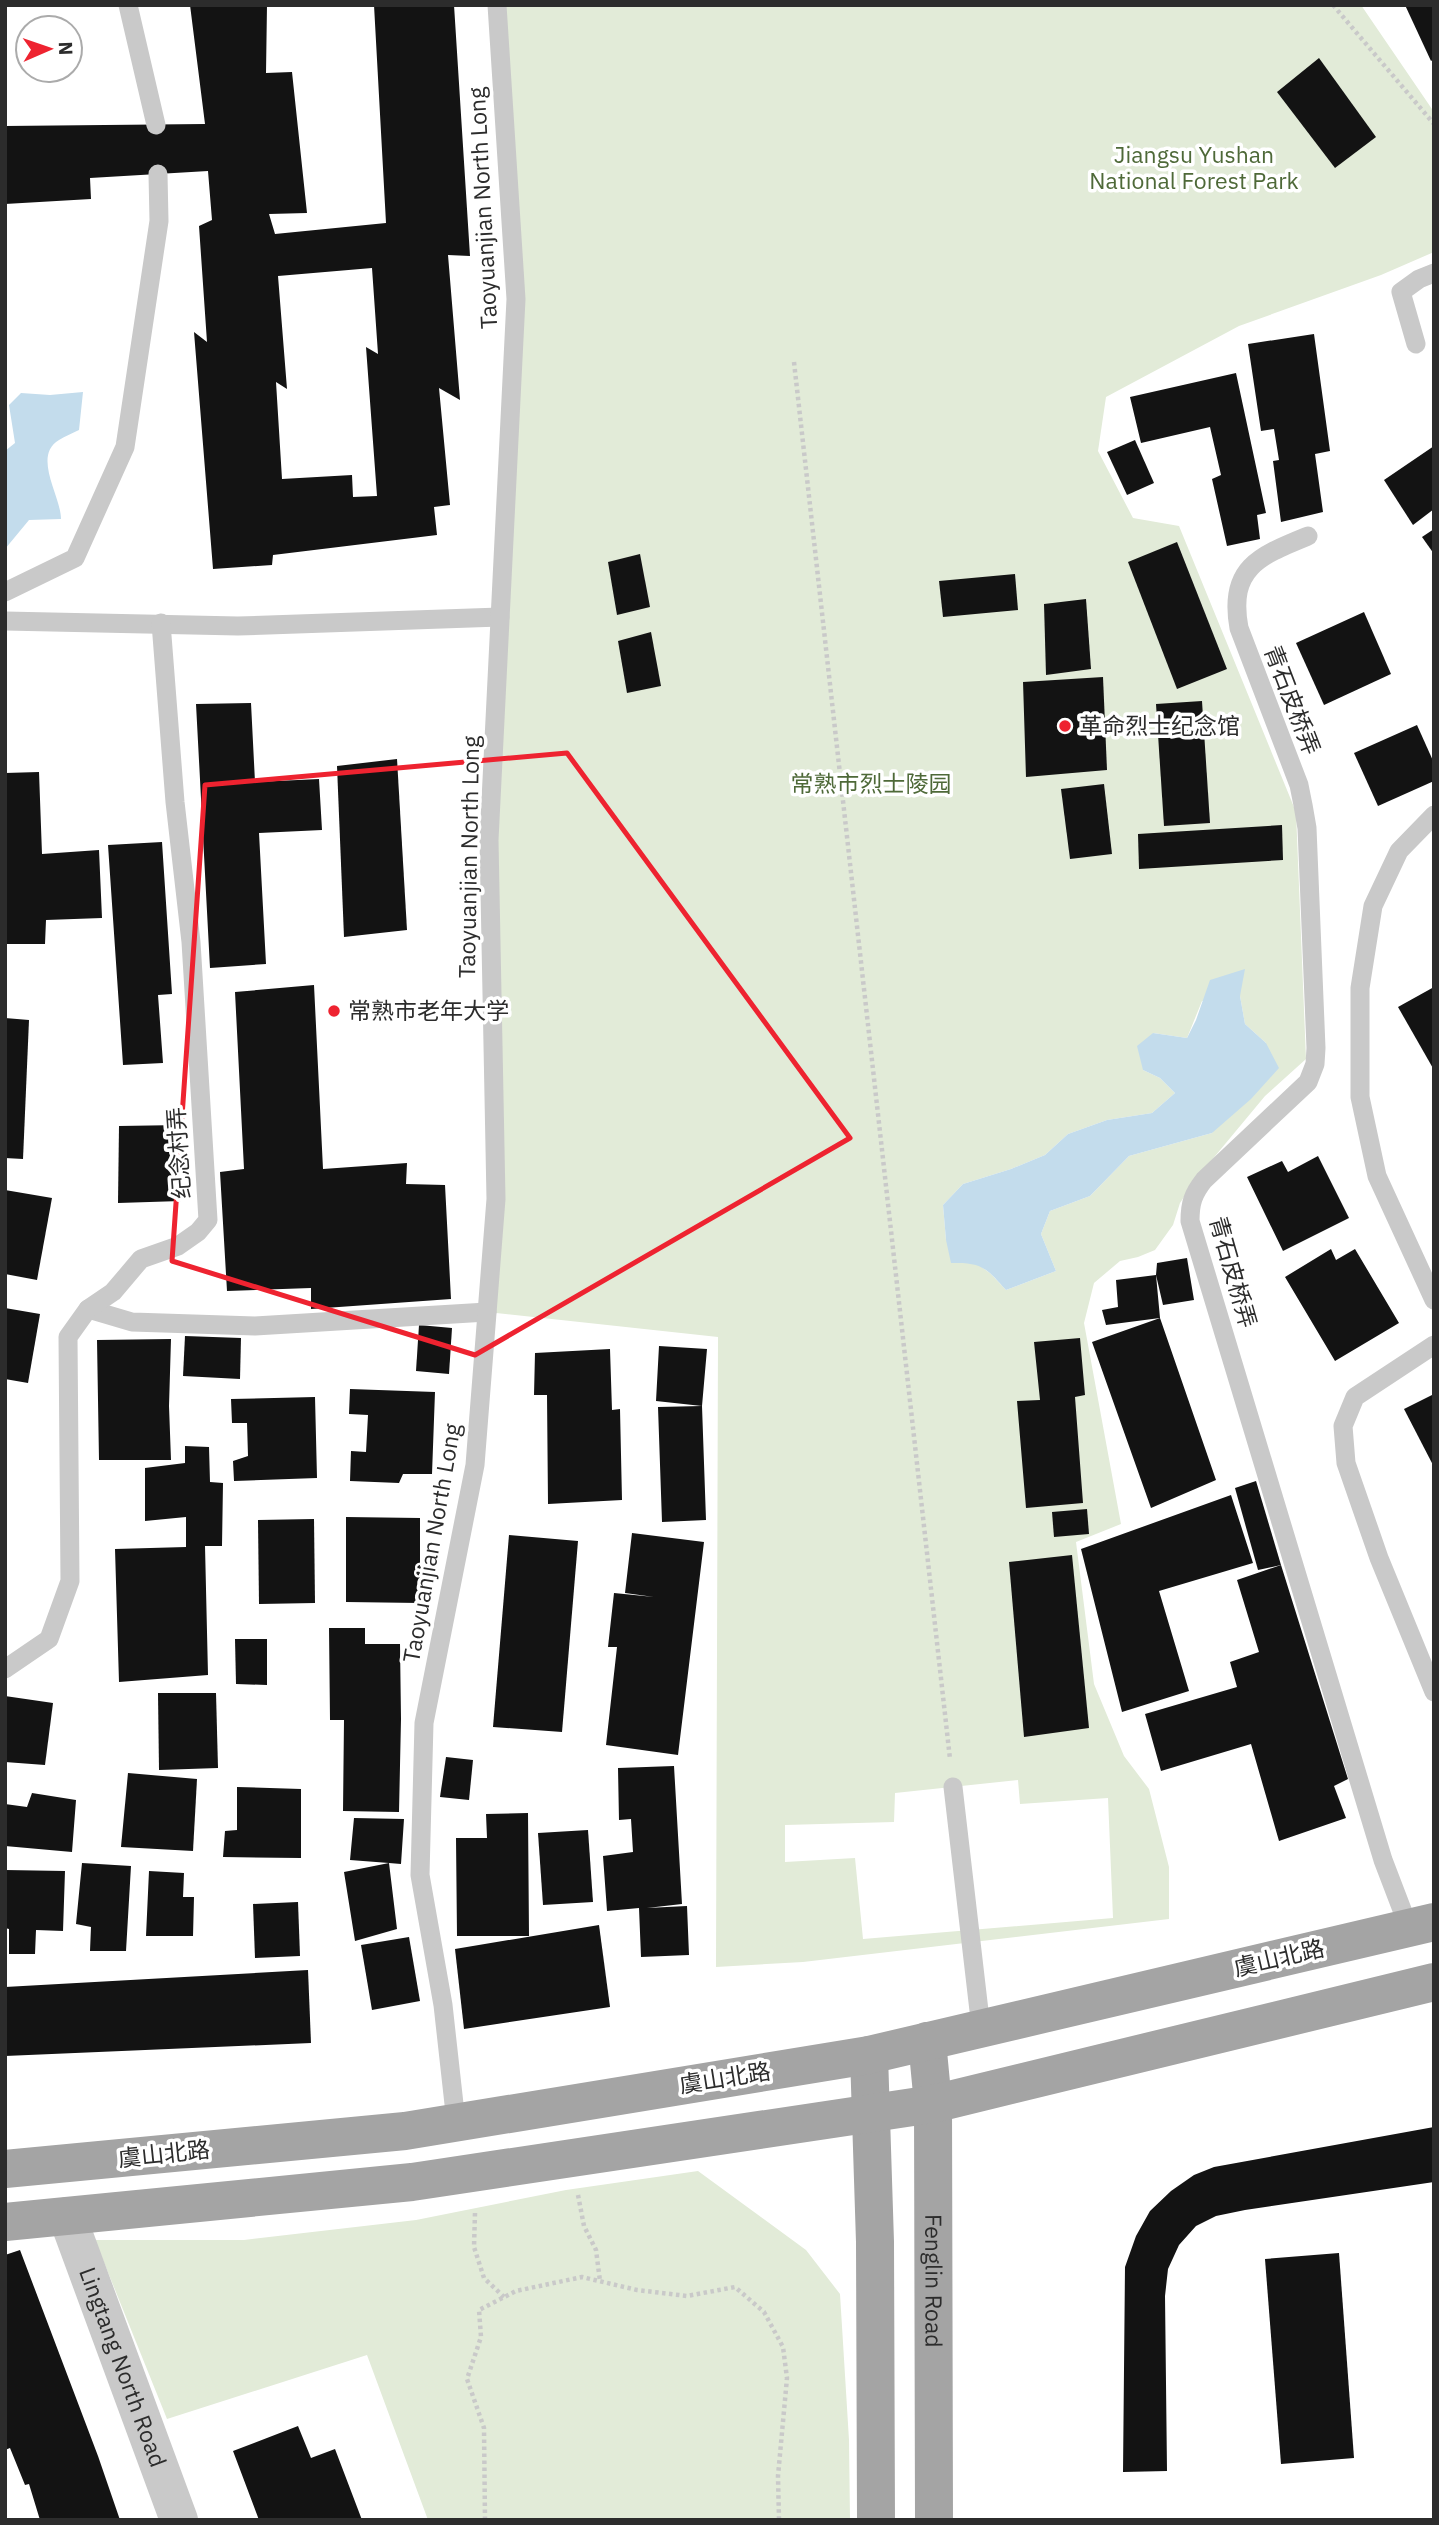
<svg xmlns="http://www.w3.org/2000/svg" width="1439" height="2525" viewBox="0 0 1439 2525" font-family="'IBM Plex Sans','Noto Sans SC',sans-serif">
	<rect width="100%" height="100%" fill="#fff"/>
	<g fill="#e2ebd8" fill-rule="evenodd">
		<path d="M497,5H1361L1434,112V252L1381,275L1239,326L1106,397L1098,451L1133,518L1179,526L1296,812L1306,1059L1265,1096L1196,1179L1180,1203L1173,1225L1155,1250L1138,1257L1120,1261L1094,1283L1084,1323L1121,1524L1076,1542L1094,1684L1124,1756L1149,1789L1169,1867V1919L803,1962L716,1967L718,1337L487,1312L500,617L516,299ZM1240,996L1245,1024L1266,1043L1212,1133L1129,1156L1090,1196L1050,1211L1041,1234L1056,1271L1006,1290L991,1274L946,1240L943,1205L963,1184L1011,1169L1045,1155L1068,1134L1107,1120L1152,1113L1175,1093L1160,1078L1143,1070L1153,1033L1187,1038L1202,1001ZM1018,1780L1020,1804L1108,1798L1113,1918L863,1939L855,1858L785,1862V1825L894,1822L895,1793Z"/>
		<polygon points="698,2171 806,2250 840,2294 849,2440 850,2520 428,2520 367,2355 167,2419 95,2240 244,2240 416,2220 566,2190"/>
	</g>
	<g fill="#c3dcec">
		<path d="M83,392L79,430C73,433 65,436 59,440C32,456 61,496 61,519L29,520L5,549V451L15,443L9,405L21,393L50,395Z"/>
		<path d="M1245,969L1240,996L1245,1024L1266,1043L1279,1068L1251,1099L1212,1133L1129,1156L1090,1196L1050,1211L1041,1234L1056,1271L1006,1290C986,1268 982,1262 951,1263L946,1240L943,1205L963,1184L1011,1169L1045,1155L1068,1134L1107,1120L1152,1113L1175,1093L1160,1078L1143,1070L1137,1046L1153,1033L1187,1038L1196,1020L1210,980Z"/>
	</g>
	<g fill="#131313" fill-rule="evenodd">
		<path d="M190,5H267L266,73L292,72L307,213L269,214L275,234L386,223L374,5H454L470,256L448,255L460,400L439,388L450,505L434,507L437,535L273,555L272,565L213,569L194,332L207,342L199,226L212,220L208,171L90,178L91,199L5,204V126L205,124ZM372,268L378,354L366,347L377,496L353,497L352,475L282,479L276,382L287,389L278,276Z"/>
		<polygon points="1405,5 1434,5 1434,59 1431,61"/>
		<polygon points="1319,58 1376,137 1335,168 1277,92"/>
		<polygon points="1314,334 1330,451 1315,454 1323,512 1281,522 1273,461 1279,460 1274,429 1261,431 1248,344"/>
		<polygon points="1236,373 1266,513 1257,515 1260,539 1227,546 1212,479 1221,475 1210,427 1141,443 1130,397"/>
		<polygon points="1135,440 1154,483 1127,495 1107,452"/>
		<polygon points="1434,446 1434,509 1413,525 1384,480"/>
		<polygon points="1434,529 1434,554 1422,537"/>
		<polygon points="1177,542 1227,669 1177,689 1128,562"/>
		<polygon points="640,554 650,607 617,615 608,562"/>
		<polygon points="1015,574 1018,610 943,617 939,581"/>
		<polygon points="1086,599 1091,669 1046,675 1044,604"/>
		<polygon points="1364,612 1391,674 1324,705 1296,643"/>
		<polygon points="651,632 661,686 627,693 618,641"/>
		<polygon points="1103,677 1107,770 1026,777 1023,682"/>
		<polygon points="1202,701 1210,823 1164,826 1156,704"/>
		<polygon points="251,703 255,782 319,779 322,830 259,833 266,964 210,968 196,704"/>
		<polygon points="1417,725 1434,763 1434,781 1378,806 1354,753"/>
		<polygon points="397,759 407,930 344,937 337,766"/>
		<polygon points="39,772 42,854 99,850 102,918 46,920 45,944 5,944 5,773"/>
		<polygon points="1104,784 1112,854 1070,859 1061,789"/>
		<polygon points="1282,825 1283,860 1139,869 1138,834"/>
		<polygon points="162,842 172,994 158,995 163,1063 123,1065 108,845"/>
		<polygon points="314,985 323,1169 407,1163 406,1184 445,1185 451,1299 311,1309 311,1288 227,1291 220,1172 244,1169 235,992"/>
		<polygon points="1434,987 1434,1070 1398,1007"/>
		<polygon points="5,1018 29,1020 23,1159 5,1158"/>
		<polygon points="181,1125 181,1201 118,1203 119,1126"/>
		<polygon points="1318,1156 1349,1218 1283,1251 1247,1177 1282,1161 1288,1172"/>
		<polygon points="5,1190 52,1198 37,1280 5,1274"/>
		<polygon points="1331,1249 1336,1260 1355,1249 1399,1323 1335,1361 1285,1277"/>
		<polygon points="1187,1258 1194,1300 1163,1305 1156,1275 1160,1318 1216,1480 1151,1508 1092,1342 1160,1318 1106,1325 1102,1310 1118,1307 1116,1280 1156,1275 1157,1263"/>
		<polygon points="5,1308 40,1314 28,1383 5,1379"/>
		<polygon points="419,1325 452,1328 449,1374 416,1371"/>
		<polygon points="185,1336 241,1338 240,1379 183,1376"/>
		<polygon points="1080,1338 1085,1395 1075,1397 1083,1503 1026,1508 1017,1401 1040,1400 1034,1342"/>
		<polygon points="171,1339 169,1406 171,1460 99,1460 97,1340"/>
		<polygon points="659,1346 707,1349 702,1406 706,1520 662,1522 658,1407 702,1406 656,1401"/>
		<polygon points="610,1349 612,1410 620,1409 622,1500 548,1504 547,1395 534,1395 535,1353"/>
		<polygon points="350,1389 435,1392 432,1474 403,1474 399,1483 350,1481 351,1451 366,1452 368,1415 349,1414"/>
		<polygon points="1434,1394 1434,1467 1404,1409"/>
		<polygon points="315,1397 317,1478 234,1481 233,1461 248,1456 247,1423 232,1423 231,1399"/>
		<polygon points="185,1446 209,1447 210,1482 223,1483 222,1546 205,1546 208,1675 119,1682 115,1549 186,1547 186,1517 145,1521 145,1468 185,1463"/>
		<polygon points="1256,1481 1281,1565 1258,1570 1235,1488"/>
		<polygon points="1231,1495 1253,1563 1159,1591 1189,1691 1122,1712 1081,1549"/>
		<polygon points="1087,1509 1089,1534 1054,1537 1052,1512"/>
		<polygon points="346,1517 420,1518 420,1603 346,1602"/>
		<polygon points="314,1519 315,1603 259,1604 258,1520"/>
		<polygon points="632,1533 704,1542 678,1755 606,1745 617,1647 608,1647 614,1593 654,1597 625,1593"/>
		<polygon points="509,1535 578,1541 562,1732 493,1727"/>
		<polygon points="1072,1555 1089,1728 1024,1737 1009,1562"/>
		<polygon points="1281,1565 1348,1779 1334,1786 1346,1818 1279,1841 1251,1744 1161,1771 1145,1714 1237,1687 1230,1662 1259,1652 1237,1580"/>
		<polygon points="329,1628 365,1628 365,1644 400,1644 401,1719 399,1812 343,1811 344,1720 330,1720"/>
		<polygon points="235,1639 267,1639 267,1685 236,1684"/>
		<polygon points="158,1693 216,1693 218,1768 159,1770"/>
		<polygon points="5,1696 53,1703 45,1765 5,1762"/>
		<polygon points="446,1757 473,1760 469,1800 440,1797"/>
		<polygon points="674,1766 682,1904 647,1908 687,1906 689,1955 641,1957 639,1908 607,1911 603,1856 633,1852 631,1819 619,1820 618,1768"/>
		<polygon points="128,1773 197,1779 193,1851 121,1847"/>
		<polygon points="237,1787 301,1789 301,1858 223,1857 225,1831 237,1830"/>
		<polygon points="32,1793 76,1800 72,1852 5,1846 5,1804 27,1807"/>
		<polygon points="528,1813 529,1936 457,1936 456,1838 487,1838 486,1814"/>
		<polygon points="354,1818 404,1819 401,1864 389,1863 397,1929 355,1941 344,1872 389,1863 350,1860"/>
		<polygon points="588,1830 593,1902 543,1905 538,1833"/>
		<polygon points="82,1863 131,1866 126,1951 90,1951 91,1927 76,1924"/>
		<polygon points="5,1870 65,1871 63,1931 36,1930 35,1954 9,1954 9,1929 5,1928"/>
		<polygon points="149,1871 184,1873 183,1897 194,1897 193,1936 146,1936"/>
		<polygon points="298,1902 300,1956 255,1958 253,1904"/>
		<polygon points="599,1925 610,2007 464,2029 455,1949"/>
		<polygon points="409,1937 420,2001 372,2010 361,1945"/>
		<polygon points="308,1970 311,2043 5,2056 5,1987"/>
		<polygon points="1434,2127 1434,2182 1245,2210 1216,2216 1196,2226 1179,2245 1168,2269 1165,2296 1167,2471 1123,2472 1125,2267 1136,2236 1150,2211 1171,2191 1194,2175 1214,2167"/>
		<polygon points="20,2250 98,2456 120,2520 40,2520 29,2484 25,2485 10,2448 5,2450 5,2255"/>
		<polygon points="1339,2253 1354,2458 1281,2464 1265,2259"/>
		<polygon points="298,2426 311,2458 335,2449 362,2520 259,2520 233,2451"/>
	</g>
	<g fill="none" stroke-linecap="round" stroke-linejoin="round">
		<g stroke="#c9c9c9" stroke-width="4.5" stroke-dasharray="3.5 3.5" stroke-linecap="butt">
			<polyline points="1333,5 1434,124"/>
			<polyline points="794,362 950,1759"/>
			<polyline points="578,2195 584,2226 596,2250 600,2281"/>
			<polyline points="475,2213 474,2247 484,2278 504,2297"/>
			<polyline points="485,2520 484,2428 467,2379 481,2337 479,2310 516,2291 582,2277 637,2290 687,2296 735,2287 764,2312 783,2347 787,2378 778,2476 779,2520"/>
		</g>
		<g stroke="#c9c9c9" stroke-width="19">
			<polyline points="128,5 156,125"/>
			<polyline points="1416,344 1401,292 1419,279 1434,273"/>
			<path d="M1308,536C1259,556 1228,568 1239,628L1299,785L1303,805L1307,828L1316,1048L1315,1064L1308,1082L1204,1180C1193,1194 1190,1203 1190,1221L1383,1860L1409,1928"/>
			<polyline points="5,592 75,558 125,447 159,221 158,174"/>
			<polyline points="5,621 238,626 500,617"/>
			<polyline points="1434,815 1399,851 1373,906 1360,988 1360,1097 1377,1176 1434,1300"/>
			<polyline points="88,1309 132,1322 255,1326 487,1312"/>
			<polyline points="1434,1345 1355,1397 1343,1426 1346,1463 1379,1558 1434,1692"/>
			<polyline points="5,1669 49,1639 70,1581 68,1337 88,1309 113,1292 141,1259 178,1246 198,1232 208,1220 191,942 175,802 161,623"/>
			<polyline points="953,1787 981,2028"/>
			<polyline points="456,2122 443,2005 420,1875 424,1723 475,1465 496,1199 489,840 516,299 497,5"/>
		</g>
		<path stroke="#c9c9c9" stroke-width="38" id="s1" d="M67,2216L179,2520"/>
		<g stroke="#a4a4a4" stroke-width="38">
			<path id="s2" d="M927,2041L933,2104L934,2520"/>
			<polyline points="869,2055 875,2242 876,2520"/>
			<polyline points="5,2169 405,2131 869,2055 1434,1922"/>
			<polyline points="5,2222 412,2182 933,2104 1434,1982"/>
		</g>
	</g>
	<path fill="none" stroke="#ee2330" stroke-width="5" stroke-linejoin="round" d="M567,753L850,1138L475,1355L172,1261L205,785Z"/>
	<g fill="#ee2330" stroke="#fff" stroke-width="2.5">
		<circle cx="1065" cy="726" r="7"/>
		<circle cx="334" cy="1011" r="7"/>
	</g>
	<g text-anchor="middle" stroke-width="7" stroke-linejoin="round" paint-order="stroke">
		<g font-size="23" fill="#4e6938" stroke="#fff">
			<text x="1194" y="163">Jiangsu Yushan<tspan x="1194" dy="26">National Forest Park</tspan></text>
			<text x="871" y="792">常熟市烈士陵园</text>
		</g>
		<g font-size="23" fill="#2c2c2c" stroke="#fff">
			<text transform="translate(483 208) rotate(-93)" y="8">Taoyuanjian North Long</text>
			<text transform="translate(1292 700) rotate(69)" y="8">青石皮桥弄</text>
			<text transform="translate(469 857) rotate(-89)" y="8">Taoyuanjian North Long</text>
			<text transform="translate(179 1153) rotate(-94)" y="8">纪念村弄</text>
			<text transform="translate(1233 1272) rotate(74)" y="8">青石皮桥弄</text>
			<text transform="translate(432 1543) rotate(-80)" y="8">Taoyuanjian North Long</text>
			<text transform="translate(1279 1958) rotate(-13)" y="8">虞山北路</text>
			<text transform="translate(725 2078) rotate(-9)" y="8">虞山北路</text>
			<text transform="translate(164 2154) rotate(-6)" y="8">虞山北路</text>
			<text dy="8" stroke="none"><textPath href="#s2" startOffset="240">Fenglin Road</textPath></text>
			<text dy="8" stroke="none"><textPath href="#s1" startOffset="161">Lingtang North Road</textPath></text>
		</g>
		<g font-size="23" fill="#2c2c2c" stroke="#fff" text-anchor="start">
			<text x="1079" y="734">革命烈士纪念馆</text>
			<text x="348" y="1019">常熟市老年大学</text>
		</g>
	</g>
	<rect width="1439" height="2525" fill="none" stroke="#2c2c2c" stroke-width="14"/>
	<g transform="translate(49 49) rotate(88)"><circle r="33" fill="#ffffff" stroke="#ababab" stroke-width="2"/>
	<path d="M0-5L12 26L0 18L-12 26Z" fill="#ee2330"/>
	<text y="-10" font-size="19" font-weight="bold" text-anchor="middle" fill="#2c2c2c">N</text>
	</g>
</svg>
